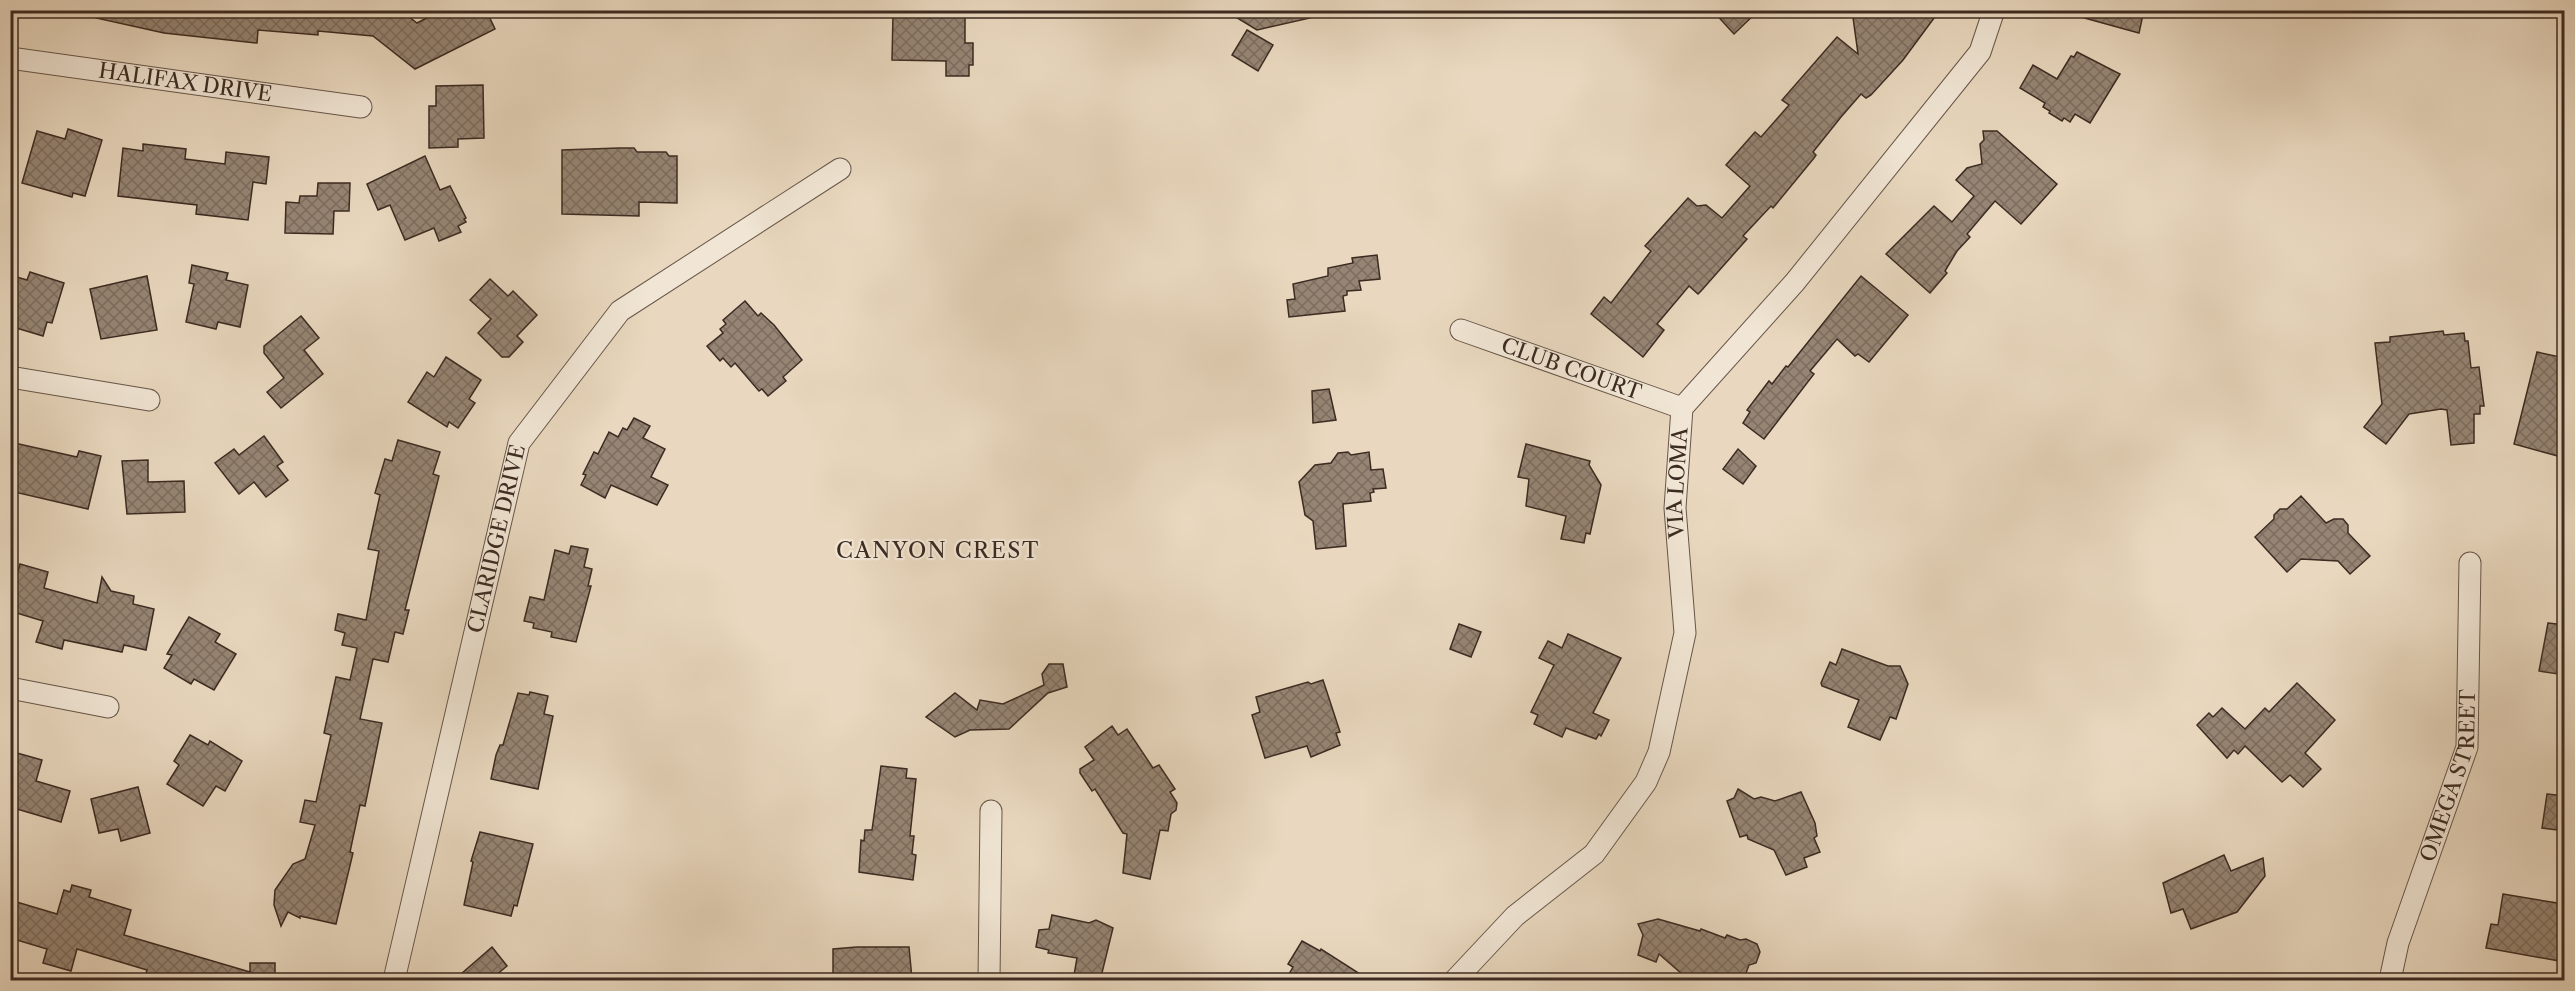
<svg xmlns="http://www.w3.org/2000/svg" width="2575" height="991" viewBox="0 0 2575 991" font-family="'Libre Caslon Text',serif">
	<defs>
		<pattern id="building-cross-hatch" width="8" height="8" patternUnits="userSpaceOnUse" patternTransform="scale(1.5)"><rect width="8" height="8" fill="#968574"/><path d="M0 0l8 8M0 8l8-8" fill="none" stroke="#7c6d5f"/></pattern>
	</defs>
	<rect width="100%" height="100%" fill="#e9d8bf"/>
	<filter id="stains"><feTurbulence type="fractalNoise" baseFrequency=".00333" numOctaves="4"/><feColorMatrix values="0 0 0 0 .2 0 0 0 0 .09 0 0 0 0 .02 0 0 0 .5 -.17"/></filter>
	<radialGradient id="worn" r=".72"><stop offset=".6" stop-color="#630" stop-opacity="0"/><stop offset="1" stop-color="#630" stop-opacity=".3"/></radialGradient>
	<g fill="url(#building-cross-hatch)" stroke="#3c2b22" stroke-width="1.5">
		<polygon points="96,10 400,10 417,23 442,10 486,10 495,29 415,69 373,36 318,31 318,35 258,30 257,43 164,33 96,18"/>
		<polygon points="895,10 965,10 965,43 973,43 973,65 969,65 969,76 946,76 946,61 892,60 893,14"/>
		<polygon points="1224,10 1309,10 1310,18 1257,30"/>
		<polygon points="1712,10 1759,10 1734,34"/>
		<polygon points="1852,10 1940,10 1903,60 1871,95 1866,98 1861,94 1841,117 1813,152 1816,155 1814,158 1773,208 1771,206 1743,236 1747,239 1701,291 1698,294 1689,286 1657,324 1664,330 1643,357 1591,314 1604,297 1611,303 1651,251 1645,246 1688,198 1697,206 1706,205 1722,218 1750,186 1726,165 1755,132 1761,137 1789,105 1782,100 1837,37 1858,54"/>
		<polygon points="2078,10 2144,10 2139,33 2077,16"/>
		<polygon points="1247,30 1273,45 1258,71 1232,55"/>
		<polygon points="2077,52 2120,74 2090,123 2075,114 2070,122 2064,118 2062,121 2049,113 2050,111 2043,107 2045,103 2020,88 2033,65 2057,79 2071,56 2074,57"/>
		<polygon points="483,85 484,138 458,139 458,147 429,148 429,106 436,106 436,86"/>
		<polygon points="68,129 102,140 85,196 73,193 72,197 22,183 37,131 65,139"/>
		<polygon points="1983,131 1997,131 2057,184 2021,224 1995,201 1967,234 1970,237 1957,251 1945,271 1947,273 1930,293 1886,254 1934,206 1952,222 1974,196 1956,180 1967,168 1982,164 1980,144 1984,140"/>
		<polygon points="143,144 186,149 185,159 225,164 226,152 269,157 266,184 253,182 248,220 196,214 197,205 118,196 123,148 143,151"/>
		<polygon points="619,148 634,148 637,152 666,152 669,156 677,156 677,203 639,202 639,216 562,214 562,150"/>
		<polygon points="425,156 440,190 450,186 466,218 464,219 466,222 458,226 461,232 439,241 434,228 405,240 390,205 378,210 367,184"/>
		<polygon points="318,183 350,183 349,211 334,211 333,234 285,233 286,202 299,203 300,196 317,196"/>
		<polygon points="1377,255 1380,279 1359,281 1361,290 1347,291 1347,295 1343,296 1345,311 1289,317 1287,300 1295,299 1293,284 1328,276 1328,268 1353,263 1352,258"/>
		<polygon points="192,265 228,273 226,280 248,285 240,327 218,322 216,329 186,322 194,284 189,283"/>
		<polygon points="30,272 64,283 52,323 47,322 43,336 13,327 15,321 10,319 10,275 27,280"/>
		<polygon points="147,276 157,330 101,339 90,289"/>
		<polygon points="1861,276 1908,315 1869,362 1858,354 1855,356 1837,339 1810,371 1814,374 1764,439 1743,423 1750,412 1747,410 1769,381 1772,384 1786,366 1788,367"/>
		<polygon points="490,279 508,296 513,291 537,315 517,336 523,342 509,357 502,357 478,333 491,319 470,300"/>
		<polygon points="745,301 758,316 761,313 774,325 802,360 783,377 786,381 768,396 762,389 759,391 735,363 731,367 723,358 720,361 707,346 723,333 720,329 726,324 723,320"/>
		<polygon points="301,316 319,338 304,350 323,374 281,408 267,392 284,378 264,353 264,346"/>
		<polygon points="2443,331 2444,335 2464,333 2465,341 2468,341 2471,368 2479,367 2484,406 2480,406 2480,414 2474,414 2474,443 2451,445 2447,410 2441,409 2409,414 2386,444 2364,427 2382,404 2375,343 2390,342 2390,337"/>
		<polygon points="2537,352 2565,358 2565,458 2514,444"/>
		<polygon points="446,357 481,380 469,399 475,403 458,428 449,422 447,427 408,402 427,372 434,377"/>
		<polygon points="1329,389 1336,420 1313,423 1312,391"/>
		<polygon points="634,418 650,426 643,438 665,449 651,477 668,485 657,505 611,485 605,498 581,485 586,475 583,474 594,452 598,454 609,432 618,437 623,428 627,430"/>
		<polygon points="264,436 283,462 277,466 288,480 266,497 254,482 239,494 215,463 234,449 239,455"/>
		<polygon points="398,440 440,452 433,474 439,476 405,610 409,610 403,634 395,632 388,662 373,659 360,719 382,723 365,806 360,805 350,852 353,853 336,924 300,916 300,918 288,912 281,926 274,905 275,890 293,864 305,859 315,825 300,822 305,800 316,802 331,735 324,733 336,677 350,680 357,648 342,645 345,633 335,630 338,614 366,620 379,551 368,549 380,495 375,493 385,459 392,461"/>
		<polygon points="10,442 77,457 79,451 101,456 88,509 10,491"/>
		<polygon points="1526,444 1590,461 1589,465 1601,485 1590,534 1586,533 1584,543 1561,539 1566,516 1526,506 1529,479 1518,477"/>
		<polygon points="1738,449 1756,466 1743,484 1723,469"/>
		<polygon points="1348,452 1351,455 1369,452 1371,470 1383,469 1386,488 1373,489 1374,492 1370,493 1371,501 1343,504 1346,546 1316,549 1313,521 1305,515 1299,482 1315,465 1331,463 1338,453"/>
		<polygon points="148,460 148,482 184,481 185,512 127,514 122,461"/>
		<polygon points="2301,496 2326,523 2334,519 2343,519 2348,525 2348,533 2370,556 2350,574 2338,561 2301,559 2287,572 2255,537 2274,519 2274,515 2280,509 2287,509"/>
		<polygon points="571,546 588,549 584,567 592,569 588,586 591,586 576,642 551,637 552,632 533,628 534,623 524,621 530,597 544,600 555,550 569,554"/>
		<polygon points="20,564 48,572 44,588 97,603 102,577 111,591 134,596 133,604 154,609 146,650 124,645 122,652 64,640 62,649 36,642 43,621 10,611 10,598"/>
		<polygon points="189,617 220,634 215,642 236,654 214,690 194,679 191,684 164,668 172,655 167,654"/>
		<polygon points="2548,623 2565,625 2565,675 2539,671"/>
		<polygon points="1459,624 1481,632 1471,657 1450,649"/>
		<polygon points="1568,634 1621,658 1593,713 1609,720 1601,736 1599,734 1596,739 1566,728 1562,737 1534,724 1538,715 1531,712 1554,665 1539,658 1548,641 1562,648"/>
		<polygon points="1842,649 1888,666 1900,666 1908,684 1896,719 1890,717 1880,740 1848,727 1859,700 1822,686 1821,683 1830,662 1836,665"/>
		<polygon points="1049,664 1063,664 1067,687 1048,693 1009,729 970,730 955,737 926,717 955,693 977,710 980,700 1003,704 1044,685 1042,674"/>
		<polygon points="1323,680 1340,732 1336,733 1340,745 1311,757 1307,746 1265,758 1252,715 1260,712 1256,697 1308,682 1311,684"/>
		<polygon points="2297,683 2335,720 2305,753 2321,769 2303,787 2290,775 2282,782 2245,746 2238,754 2234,750 2227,758 2197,725 2209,713 2213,717 2222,708 2245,729 2265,708 2269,712"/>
		<polygon points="530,692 548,696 544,714 553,716 538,789 491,779 496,755 500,745 503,745 518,693 529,695"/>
		<polygon points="1112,726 1118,735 1127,729 1153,768 1159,765 1175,789 1170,792 1177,803 1176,810 1171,814 1168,831 1160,830 1150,879 1123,873 1127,834 1123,833 1095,789 1092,791 1080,773 1080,769 1094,760 1085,747"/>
		<polygon points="190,735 208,745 210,741 242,761 225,791 216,786 203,806 167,784 179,765 174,761"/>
		<polygon points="17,753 42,760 36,781 70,791 61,822 10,807 10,774"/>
		<polygon points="881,766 907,769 906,778 916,779 910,836 914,836 912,854 916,855 913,880 859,872 861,840 864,841 865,830 872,830"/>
		<polygon points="138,787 150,833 121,841 118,829 99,833 91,799"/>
		<polygon points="1738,789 1754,799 1761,797 1775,801 1801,792 1815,823 1817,836 1814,838 1820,852 1804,858 1807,867 1786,875 1774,850 1748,839 1747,835 1740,837 1727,801 1734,798"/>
		<polygon points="2547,794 2565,796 2565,831 2542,828"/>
		<polygon points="480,832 533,844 517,906 514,905 511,916 464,905 473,862 471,861"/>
		<polygon points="2224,855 2231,871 2263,858 2265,876 2237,912 2191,929 2183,909 2171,913 2163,883"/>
		<polygon points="72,885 91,890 89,897 131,910 124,935 250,972 250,963 275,963 275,981 144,981 147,970 77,949 71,971 43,963 47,949 10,938 10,900 57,914 64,890 70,892"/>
		<polygon points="2503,894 2557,903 2557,905 2565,907 2565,962 2486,948 2491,924 2498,925"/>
		<polygon points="1052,915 1089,923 1096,920 1113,928 1100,981 1073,981 1077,958 1048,953 1049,950 1036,947 1039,930 1049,929"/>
		<polygon points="1658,919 1700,931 1701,929 1725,938 1727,935 1740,940 1746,939 1757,944 1760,952 1756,963 1749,965 1743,981 1690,981 1659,954 1656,962 1638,955 1643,935 1638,924"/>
		<polygon points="1302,941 1320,951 1321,949 1371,981 1285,981 1293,967 1288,964"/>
		<polygon points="492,947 507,966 489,981 453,981"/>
		<polygon points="857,947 909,947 912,979 833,981 833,949"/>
	</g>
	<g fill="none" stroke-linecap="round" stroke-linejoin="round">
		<g stroke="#675649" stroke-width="23">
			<g id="minor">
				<path id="s1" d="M10,58L361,107"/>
				<path id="s2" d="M1461,330L1682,408"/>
				<polyline points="10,377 149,400"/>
				<polyline points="10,688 108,707"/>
				<path id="s3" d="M394,980L519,443L620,311L840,169"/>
				<polyline points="989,980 991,811"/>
				<path id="s4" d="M1455,980L1515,916L1594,854L1646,782L1659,752L1685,633L1675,508L1682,408L1795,282L1980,52L1994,10"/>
				<path id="s5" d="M2390,980L2398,943L2467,747L2470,563"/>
			</g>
		</g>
		<use href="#minor" stroke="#f1e6d5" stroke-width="21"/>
	</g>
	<g text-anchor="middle" stroke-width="4.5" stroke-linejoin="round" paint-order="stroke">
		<g font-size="21" fill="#3c2b22" stroke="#f1e6d5">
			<text dy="7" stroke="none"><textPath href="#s1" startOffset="177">HALIFAX DRIVE</textPath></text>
			<text dy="7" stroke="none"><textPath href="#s2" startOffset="117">CLUB COURT</textPath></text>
			<text dy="7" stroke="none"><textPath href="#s4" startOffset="582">VIA LOMA</textPath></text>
			<text dy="7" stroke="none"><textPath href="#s3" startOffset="453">CLARIDGE DRIVE</textPath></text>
			<text dy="7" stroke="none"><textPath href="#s5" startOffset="214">OMEGA STREET</textPath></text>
		</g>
		<g font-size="22" letter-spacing="1.5" fill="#3c2b22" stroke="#f1e6d5">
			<text x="938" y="558">CANYON CREST</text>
		</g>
	</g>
	<rect width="2575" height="991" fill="none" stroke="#e9d8bf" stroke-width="36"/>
	<rect x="12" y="12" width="2551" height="967" fill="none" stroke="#3c2b22" stroke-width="3"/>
	<rect x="18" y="18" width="2539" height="955" fill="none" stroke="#3c2b22" stroke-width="1.5"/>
	<rect width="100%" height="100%" filter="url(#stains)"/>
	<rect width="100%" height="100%" fill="url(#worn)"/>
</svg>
